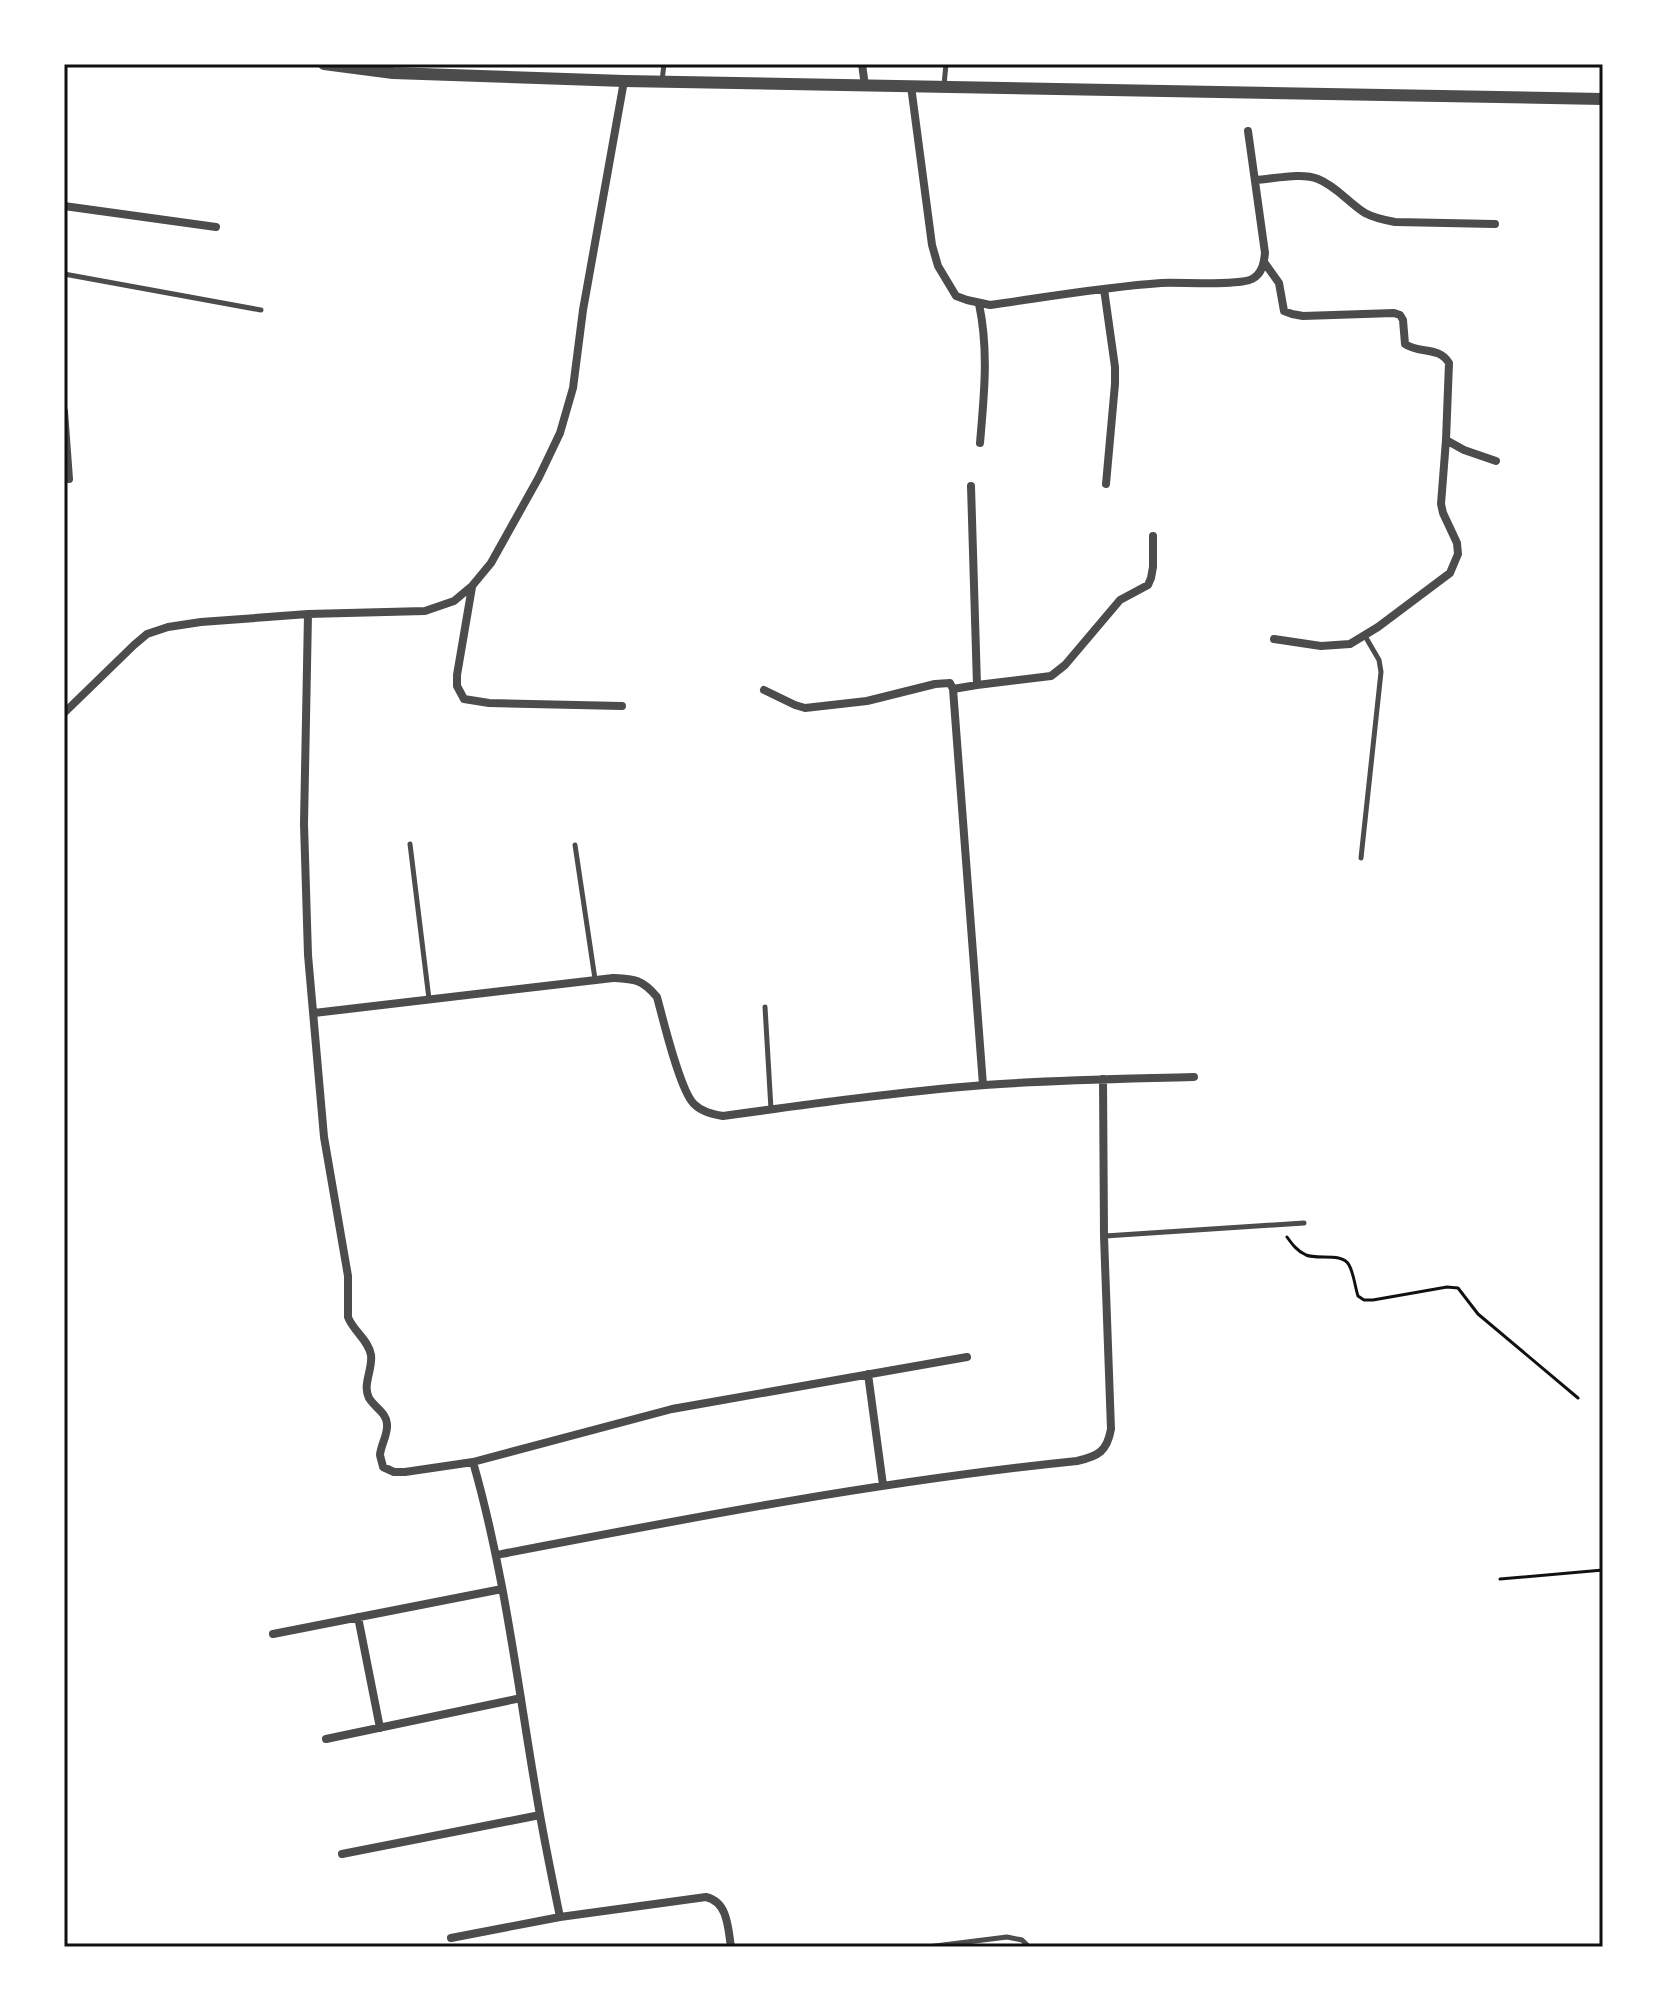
<svg xmlns="http://www.w3.org/2000/svg" width="1667" height="2011" font-family="Figtree,sans-serif">
<rect width="100%" height="100%" fill="#fff"/>
<g fill="none" stroke-linecap="round" stroke-linejoin="round">
<!-- path -->
<path stroke="#111" stroke-width="3" d="M1287 1237C1292 1244 1297 1251 1306 1255 1318 1260 1342 1252 1349 1265 1354 1274 1355 1287 1358 1296L1364 1300H1373L1447 1287 1458 1288 1478 1314 1578 1398
M1500 1579 1603 1570"/>
<!-- service -->
<path stroke="#4c4c4c" stroke-width="5" d="M662 81 664 64
M944 85 946 64
M64 274 261 310
M410 844 429 999
M575 845 595 979
M1361 858 1381 672 1379 660 1365 636
M765 1007 771 1109
M1105 1236 1304 1223
M927 1947 1007 1937 1022 1940 1029 1947"/>
<!-- minor -->
<path stroke="#4c4c4c" stroke-width="8" d="M862 64 865 86
M911 86 932 245 938 266 956 296 967 300 990 305C1047 297 1104 287 1161 283 1180 282 1238 286 1252 279 1262 274 1264 263 1265 253L1248 131
M1255 180C1273 179 1302 172 1318 179 1336 186 1349 203 1365 213 1374 218 1384 220 1395 222L1495 224
M64 206 216 227
M1264 262 1279 283 1284 311 1292 314 1303 316 1394 313 1400 315 1403 320 1405 344C1419 354 1439 346 1449 363L1446 440 1464 450 1496 461
M1104 289 1115 367V384L1106 484
M979 304C989 351 984 396 980 443
M64 411 69 479
M971 486 977 685 953 689 983 1085
M472 587 457 675V686L464 699 489 703 622 706
M308 614 304 824 308 955 324 1137 348 1276V1317C353 1331 368 1339 371 1355 373 1369 362 1385 369 1398 375 1408 386 1412 387 1424 388 1435 381 1444 380 1455 380 1456 383 1466 383 1467L394 1472H405L473 1462 672 1409 967 1357
M1274 639 1321 646 1350 644 1378 627 1450 573 1458 554 1457 543 1443 513 1441 504 1446 440
M977 685 1051 676 1065 665 1120 600 1148 585 1151 578 1153 567V536
M764 690 795 705 805 708 867 701 935 684 950 683 953 689
M64 713 134 645 147 634 168 627 201 622 308 614 425 611 454 601 472 586 491 563 539 477 560 433 573 388 583 310 624 81
M314 1013 613 978C634 979 642 979 657 997 663 1019 680 1091 694 1104 702 1112 712 1114 723 1116 810 1104 897 1092 985 1085 1055 1080 1124 1079 1194 1077
M868 1374 883 1485
M473 1462C506 1577 519 1697 540 1815 546 1849 553 1883 560 1917L706 1897C728 1902 728 1928 731 1947
M496 1555C689 1518 881 1481 1077 1461 1099 1456 1107 1451 1111 1429L1104 1236 1103 1079
M358 1617 380 1728
M273 1634 502 1589
M326 1739 521 1698
M342 1854 540 1815
M451 1938 560 1917"/>
<!-- tertiary -->
<path stroke="#4c4c4c" stroke-width="12" d="M324 64 393 73 624 81 1603 99"/>
</g>
<!-- border -->
<rect width="1667" height="2011" fill="none" stroke="#ffffff" stroke-width="132"/>
<rect x="66" y="66" width="1535" height="1879" fill="none" stroke="#111" stroke-width="3"/>
</svg>
